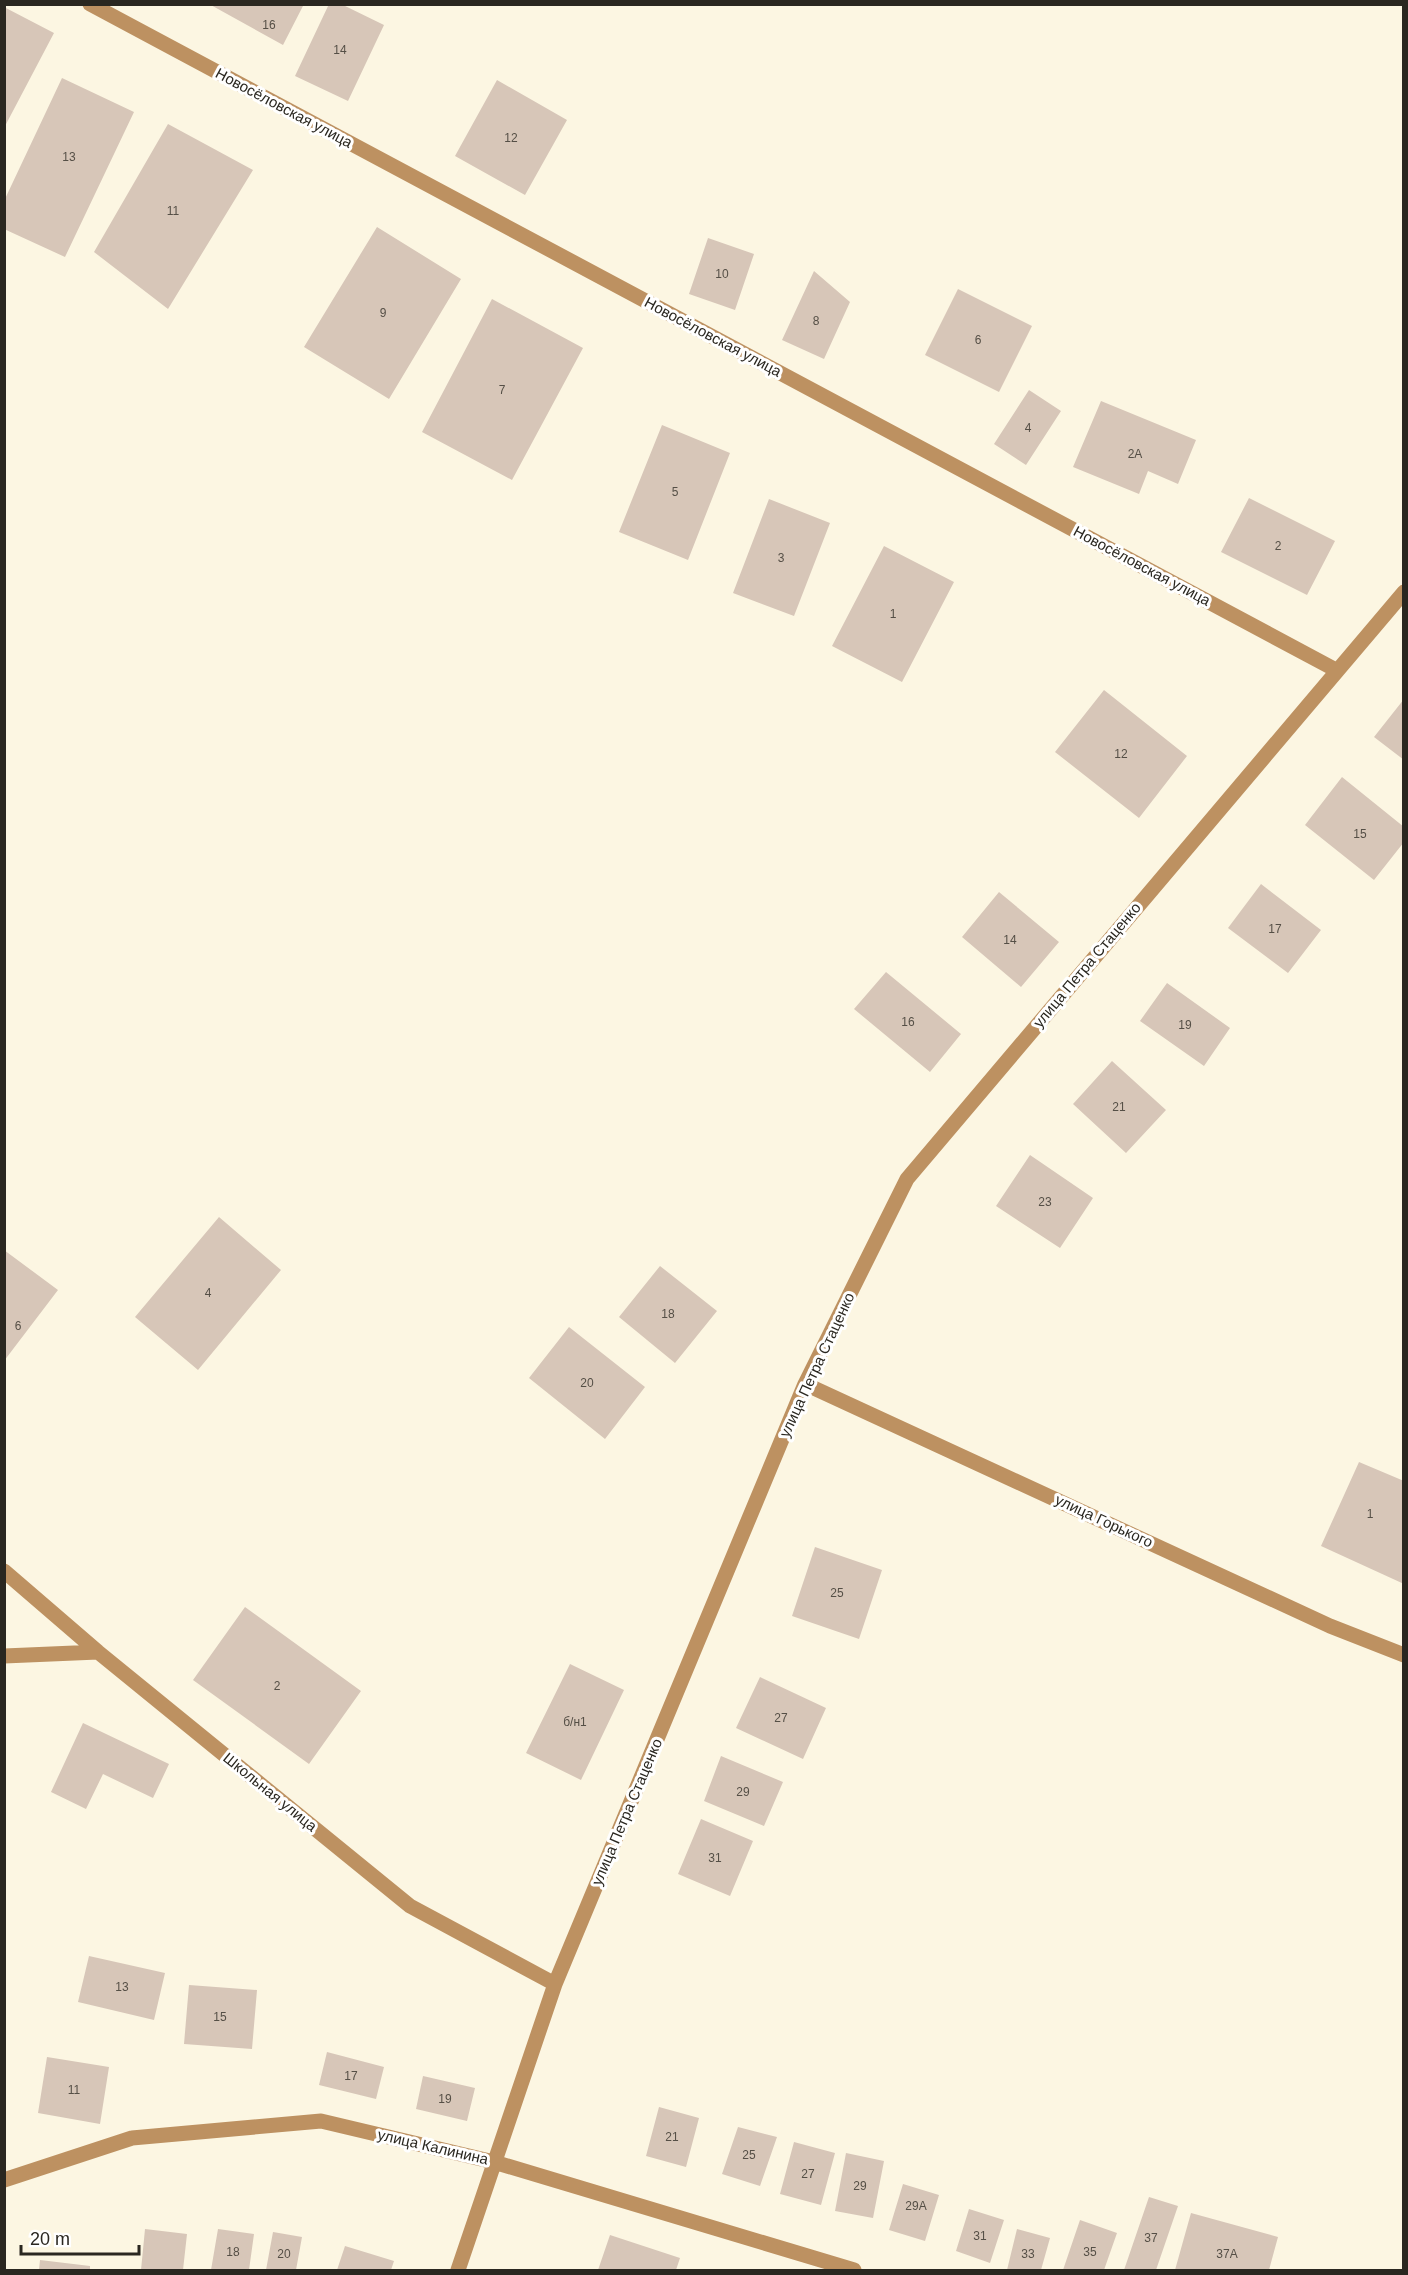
<svg xmlns="http://www.w3.org/2000/svg" width="1408" height="2275" font-family="Helvetica,sans-serif">
<rect width="100%" height="100%" fill="#fcf6e2"/>
<!-- building -->
<path fill="#d7c6b8" d="M209 4H304L283 45Z
M329 4H341L384 25 348 101 295 76Z
M4 7 54 33 4 128Z
M62 78 134 112 65 257 4 229V201Z
M497 80 567 120 525 195 455 156Z
M168 124 253 170 168 309 94 252Z
M377 227 461 279 389 399 304 347Z
M708 238 754 254 735 310 689 294Z
M814 271 850 302 824 359 782 340Z
M958 289 1032 326 999 392 925 355Z
M492 299 583 348 512 480 422 432Z
M1029 390 1061 411 1026 465 994 444Z
M1101 401 1196 440 1178 484 1148 471 1139 494 1073 467Z
M662 425 730 453 688 560 619 532Z
M1249 498 1335 541 1307 595 1221 552Z
M769 499 830 523 794 616 733 593Z
M884 546 954 582 902 682 832 646Z
M1104 690 1187 756 1139 818 1055 752Z
M1404 699V760L1374 737Z
M1342 777 1404 827V842L1374 880 1305 825Z
M1261 884 1321 930 1288 973 1228 928Z
M999 892 1059 942 1021 987 962 937Z
M886 972 961 1034 930 1072 854 1009Z
M1167 983 1230 1028 1204 1066 1140 1021Z
M1112 1061 1166 1110 1126 1153 1073 1104Z
M1030 1155 1093 1198 1060 1248 996 1206Z
M219 1217 281 1270 198 1370 135 1317Z
M4 1250 58 1290 4 1361Z
M660 1266 717 1311 675 1363 619 1317Z
M569 1327 645 1387 605 1439 529 1378Z
M1359 1462 1404 1481V1584L1321 1546Z
M815 1547 882 1570 859 1639 792 1616Z
M245 1607 361 1691 309 1764 193 1680Z
M570 1664 624 1690 581 1780 526 1753Z
M760 1677 826 1708 803 1759 736 1728Z
M83 1723 169 1764 153 1798 103 1774 86 1809 51 1792Z
M721 1756 783 1782 764 1826 704 1801Z
M701 1819 753 1841 730 1896 678 1874Z
M89 1956 165 1973 154 2020 78 2002Z
M189 1985 257 1990 252 2049 184 2044Z
M327 2052 384 2067 376 2099 319 2085Z
M47 2057 109 2067 100 2124 38 2113Z
M423 2076 475 2088 467 2121 416 2109Z
M659 2107 699 2118 686 2167 646 2156Z
M738 2127 777 2137 760 2186 722 2174Z
M794 2142 835 2153 821 2205 780 2194Z
M846 2153 884 2161 873 2218 835 2211Z
M903 2184 939 2195 925 2241 889 2230Z
M1149 2197 1178 2206 1156 2270H1124Z
M969 2209 1004 2220 990 2263 956 2251Z
M1191 2213 1278 2237 1269 2270H1175Z
M1080 2220 1117 2233 1104 2270H1063Z
M145 2229 187 2234 183 2270H141Z
M218 2229 254 2234 249 2270H211Z
M1017 2229 1050 2238 1041 2270H1007Z
M273 2232 302 2237 296 2270H266Z
M610 2235 680 2258 676 2270H598Z
M345 2246 394 2261 391 2270H337Z
M40 2260 90 2266V2270H39Z"/>
<g fill="none" stroke-linecap="round" stroke-linejoin="round">
<!-- minor -->
<path stroke="#bd9161" stroke-width="15" d="M90 4 1336 670
M805 1384 1330 1626 1404 1655
M4 1571 98 1652 410 1906 555 1984
M4 1656 98 1652
M4 2180 132 2138 321 2121 494 2162 854 2270
M458 2270 555 1984 805 1384 907 1179 1404 592"/>
</g>
<g text-anchor="middle" stroke-width="6" stroke-linejoin="round" paint-order="stroke">
<!-- number labels -->
<g font-size="12" fill="#554f46">
<text x="269" y="29">16</text>
<text x="340" y="54">14</text>
<text x="511" y="142">12</text>
<text x="69" y="161">13</text>
<text x="173" y="215">11</text>
<text x="722" y="278">10</text>
<text x="383" y="317">9</text>
<text x="816" y="325">8</text>
<text x="978" y="344">6</text>
<text x="502" y="394">7</text>
<text x="1028" y="432">4</text>
<text x="1135" y="458">2А</text>
<text x="675" y="496">5</text>
<text x="1278" y="550">2</text>
<text x="781" y="562">3</text>
<text x="893" y="618">1</text>
<text x="1121" y="758">12</text>
<text x="1360" y="838">15</text>
<text x="1275" y="933">17</text>
<text x="1010" y="944">14</text>
<text x="908" y="1026">16</text>
<text x="1185" y="1029">19</text>
<text x="1119" y="1111">21</text>
<text x="1045" y="1206">23</text>
<text x="208" y="1297">4</text>
<text x="668" y="1318">18</text>
<text x="18" y="1330">6</text>
<text x="587" y="1387">20</text>
<text x="1370" y="1518">1</text>
<text x="837" y="1597">25</text>
<text x="277" y="1690">2</text>
<text x="781" y="1722">27</text>
<text x="575" y="1726">б/н1</text>
<text x="743" y="1796">29</text>
<text x="715" y="1862">31</text>
<text x="122" y="1991">13</text>
<text x="220" y="2021">15</text>
<text x="351" y="2080">17</text>
<text x="74" y="2094">11</text>
<text x="445" y="2103">19</text>
<text x="672" y="2141">21</text>
<text x="749" y="2159">25</text>
<text x="808" y="2178">27</text>
<text x="860" y="2190">29</text>
<text x="916" y="2210">29А</text>
<text x="980" y="2240">31</text>
<text x="1151" y="2242">37</text>
<text x="233" y="2256">18</text>
<text x="1090" y="2256">35</text>
<text x="284" y="2258">20</text>
<text x="1028" y="2258">33</text>
<text x="1227" y="2258">37А</text>
</g>
<!-- street labels -->
<g font-size="15" fill="#2a2720" stroke="#fff">
<text transform="translate(284 108) rotate(28)" y="5">Новосёловская улица</text>
<text transform="translate(713 337) rotate(28)" y="5">Новосёловская улица</text>
<text transform="translate(1142 566) rotate(28)" y="5">Новосёловская улица</text>
<text transform="translate(1087 965) rotate(-50)" y="5">улица Петра Стаценко</text>
<text transform="translate(817 1365) rotate(-65)" y="5">улица Петра Стаценко</text>
<text transform="translate(1104 1521) rotate(25)" y="5">улица Горького</text>
<text transform="translate(270 1792) rotate(39)" y="5">Школьная улица</text>
<text transform="translate(627 1812) rotate(-67)" y="5">улица Петра Стаценко</text>
<text transform="translate(433 2147) rotate(13)" y="5">улица Калинина</text>
</g>
</g>
<!-- border -->
<rect width="1408" height="2275" fill="none" stroke="#2a2720" stroke-width="12"/>
<!-- scale -->
<path d="M21 2245v9h118v-9" fill="none" stroke="#2a2720" stroke-width="3"/>
<text x="30" y="2245" font-size="18" fill="#2a2720" stroke="#ffffff" stroke-width="4.5" paint-order="stroke">20 m</text>
</svg>
